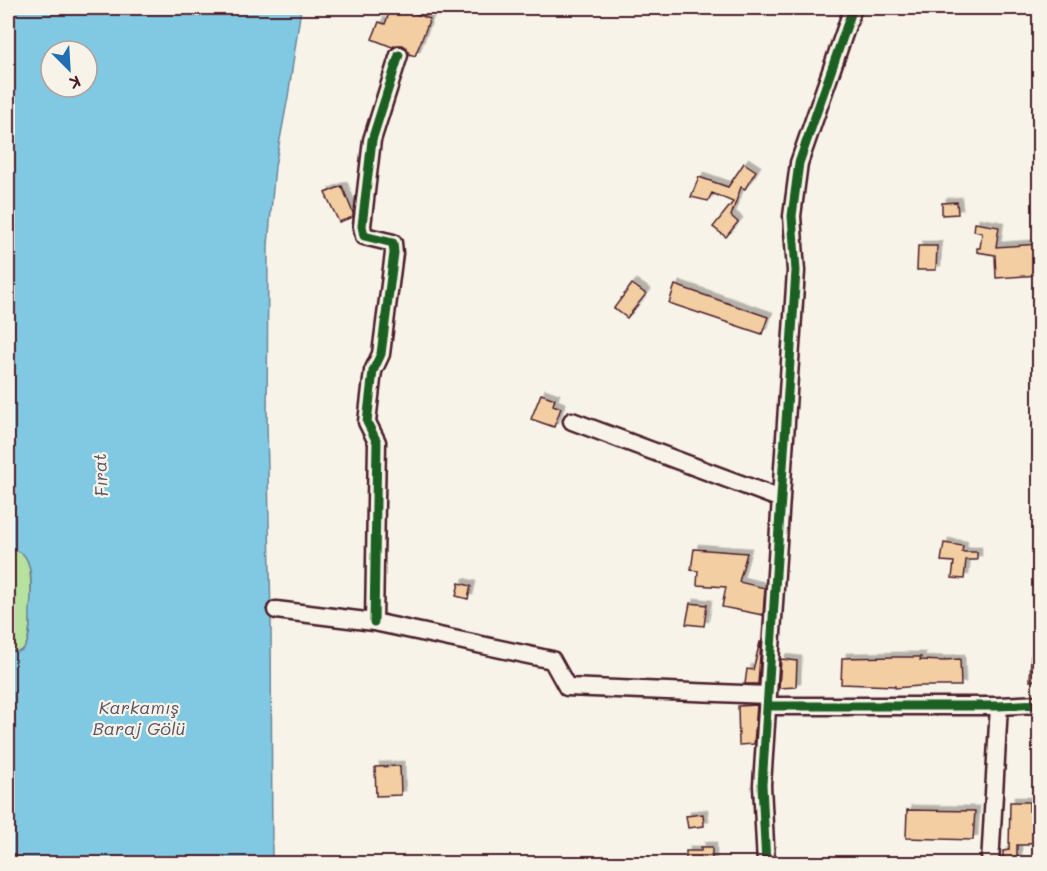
<svg xmlns="http://www.w3.org/2000/svg" width="1047" height="871" font-family="Mali,sans-serif">
<defs>
<filter id="shadow"><feDropShadow dx="4.5" dy="-4.5" stdDeviation="0" flood-color="#0004"/></filter>
</defs>
<rect width="100%" height="100%" fill="#f7f3e8"/>
<filter id="ink" filterUnits="userSpaceOnUse"><feTurbulence type="fractalNoise" baseFrequency=".0167" numOctaves="2"/><feDisplacementMap in="SourceGraphic" scale="12" xChannelSelector="R" yChannelSelector="G"/><feConvolveMatrix kernelMatrix="1 2 1 2 8 2 1 2 1" color-interpolation-filters="sRGB"/></filter>
<g filter="url(#ink)">
<!-- green -->
<path fill="#b7e19e" stroke="#808064" stroke-width="1.5" d="M17 550C21 552 25 554 27 559 33 572 32 632 26 645 24 650 21 651 15 652L8 647V556L11 551Z"/>
<!-- water -->
<path fill="#81c9e2" stroke="#6b8599" stroke-width="1.5" fill-rule="evenodd" d="M8 8H301L288 97 275 166 268 245 267 423 271 620 272 863H8V642V647L15 652C21 651 24 650 26 645 31 635 30 622 30 611 31 596 37 547 11 551L8 556ZM51 51H87V87H51Z"/>
<!-- building -->
<path fill="#f3cea3" stroke="#4a1f2b" stroke-width="1.5" filter="url(#shadow)" d="M391 8H401L430 19 415 56 409 54 407 48 403 45H397L392 47 372 39 379 22 385 24Z
M744 163 756 171 745 189 741 187 731 216 738 222 726 237 713 227 733 202 712 193 708 201 691 197 699 177 728 187Z
M342 186 353 213V217L339 222 325 193Z
M957 202 958 214 942 215V203Z
M975 223 999 227 996 247 1040 244V275L996 278 995 255 977 252V248H980L982 233 974 231Z
M918 246H937L936 270H917Z
M632 284 646 294 627 318 614 308Z
M675 285 768 317 762 334 669 303Z
M541 394 555 399 553 405 561 408 554 427 531 419Z
M944 543 963 546 962 552H977V560H966L964 579 952 578 954 562 941 561Z
M694 549 747 553 739 582 765 588 763 615 722 607 726 587 697 585 698 571 691 570Z
M459 583 471 586 468 599 456 596Z
M690 603 707 605 704 626 686 624Z
M760 642H761L758 684H745L747 669 753 670Z
M1031 656H1040V679L1030 681Z
M897 657H921L920 660 945 661V660L960 659 961 686H919L895 688V686L841 684 842 658Z
M781 659 797 661 796 687 779 688Z
M757 705 754 744 739 745 738 706Z
M400 766 401 795 376 796 375 767Z
M1010 802H1029V811H1040V842L1028 843V845H1017V864H1003V851L1009 850Z
M907 810 975 811 973 840 906 838Z
M703 814 704 826 688 828 686 816Z
M701 847H712V862H686V851H701Z"/>
<g fill="none" stroke-linecap="round" stroke-linejoin="round">
<defs>
<path id="minor" d="M572 421 781 499
M276 610 374 622 552 660 567 687 768 695
M374 622 377 442 367 422 373 371 381 354 394 253 393 243 364 236 362 226 372 140 399 55
M768 706H999L1040 704
M766 864 762 785 796 271 792 216 799 163 853 8
M990 864 999 706"/>
</defs>
<!-- minor casing -->
<use href="#minor" stroke="#4a1f2b" stroke-width="21"/>
<!-- minor -->
<use href="#minor" stroke="#f7f3e8" stroke-width="16"/>
<defs>
<path id="cycleway" d="M374 622 377 442 367 422 373 371 381 354 394 253 393 243 364 236 362 226 372 140 399 55
M768 706H999L1040 704
M766 864 762 785 796 271 792 216 799 163 853 8"/>
</defs>
<!-- cycleway casing -->
<use href="#cycleway" stroke="#f7f3e8" stroke-width="13"/>
<!-- cycleway -->
<use href="#cycleway" stroke="#1b5e20" stroke-width="9"/>
</g>
</g>
<g text-anchor="middle" stroke-width="4.5" stroke-linejoin="round" paint-order="stroke">
<!-- water labels -->
<g font-size="18" font-style="italic" fill="#5a5262" stroke="#f7f3e8">
<text transform="translate(101 475) rotate(-93)" y="6">Fırat</text>
<text x="139" y="714">Karkamış<tspan x="139" dy="21">Baraj Gölü</tspan></text>
</g>
</g>
<!-- margin -->
<rect width="1047" height="871" fill="none" stroke="#f7f3e8" stroke-width="30"/>
<rect x="15" y="15" width="1017" height="841" fill="none" stroke="#4a1f2b" stroke-width="2" filter="url(#ink)"/>
<!-- north arrow -->
<g transform="translate(69 69) rotate(156)"><circle r="28" fill="#f7f3e8" stroke="#b29e9c" stroke-width="1.5"/>
<path d="M0-4.5L10 22L0 15L-10 22Z" fill="#1f6fb2"/>
<text y="-9" font-size="16" font-weight="bold" text-anchor="middle" fill="#4a1f2b">K</text>
</g>
</svg>
